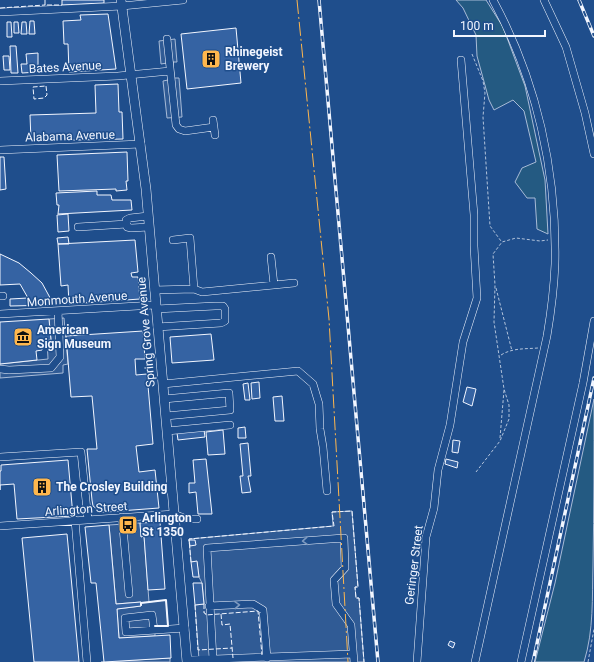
<svg xmlns="http://www.w3.org/2000/svg" width="594" height="662" font-family="Roboto,sans-serif">
<rect width="100%" height="100%" fill="#1f4e8c"/>
<!-- green -->
<path fill="#245a82" stroke="#a8bbd7" d="M456 0H486L503 27 525 86 545 180 548 234 537 229 535 198H527L515 182 522 168 536 162 524 111 513 100 494 110 489 100 477 56 476 35 463 8Z
M594 399C594 454 594 510 593 565 592 597 594 630 584 662H535L555 583Z"/>
<!-- parking -->
<path fill="#305b95" stroke="#a8bbd7" d="M175 39 177 62H173L174 78H179L182 117 167 118 163 81 168 80 167 63 161 64 159 41Z
M64 318 68 364 63 365V373L0 378V364L48 359 47 340H51L49 319Z
M352 511 358 587H355L356 598H359L364 662H233V659L199 660 195 605 204 604 202 583 199 577 197 562H191L189 539 333 526 332 512Z
M140 523 141 536H144L149 602 166 600 168 626H155V636L119 638 117 609 141 606V602L116 604 109 525Z
M170 658V662H101Z"/>
<!-- building -->
<path fill="#3563a3" stroke="#f2f6ff" d="M62 0H104V3L62 5Z
M108 14 116 69 69 72 68 44H64L63 21 81 20 80 15Z
M30 21H34L35 34H29Z
M7 22H11L12 37H7Z
M14 22H18L19 33H14Z
M22 22H26L27 34H21Z
M236 28 241 83 187 89 181 34Z
M10 46H16L18 73H11Z
M38 53V72L22 73 21 64H27L26 54Z
M3 56H9L10 70H4Z
M118 84 119 112H122L123 139 31 141 30 115 96 113 95 85Z
M127 152 128 181H126L127 190 116 191V189L59 191 57 155Z
M0 157H4L6 189 0 190Z
M97 191V195H111L112 200H131L132 210 58 214 59 205H57L56 193Z
M68 214 69 231 58 232 57 215Z
M68 237 69 244H58L57 238Z
M135 240 138 272 131 273 132 277H138L140 299 69 304 68 285 61 286 58 244Z
M0 254 19 263 31 273 42 283 54 305 10 306V299L28 298 20 284 0 285Z
M49 319 51 340 41 341 42 350 36 351 37 360 0 364V322Z
M143 331 145 359H135L136 375 147 374 153 444 136 446 139 472 155 470 159 508 106 512H101L93 506 92 500 87 449H97L92 396 71 397 66 336Z
M211 334 214 360 172 363 170 337Z
M259 382 260 398 252 399 251 383Z
M248 383 250 400H245L243 384Z
M467 387 476 389 472 406 463 402Z
M282 396 284 421H275L273 397Z
M245 427 246 438H238V428Z
M204 430 205 437 178 440 177 433Z
M223 430 225 454 208 455 206 432Z
M453 440 460 441 458 453 452 452Z
M248 443 251 476H248L251 492 242 493 240 476H243L240 444Z
M206 459 212 514H198L196 492 189 493V483H195L193 460Z
M446 459 458 462 457 468 445 464Z
M68 460 73 516 17 519 14 484 0 485V490V471H1V465Z
M160 522 165 589 148 590 144 536 141 537 140 523Z
M109 525 116 604 141 602V606L117 609 119 638 170 635 171 658 104 662 96 583H91L85 527Z
M67 534 79 662H34L22 538Z
M189 540H195L196 545 190 546Z
M197 561 199 577H193L191 562Z
M193 583H202L204 604 195 605Z
M450 641 455 643 453 648 448 645Z"/>
<g fill="none" stroke-linecap="round" stroke-linejoin="round">
<defs>
<path id="minor" d="M544 0 566 47 585 113 594 154
M0 12 122 6 183 0
M167 39 176 125 179 129 185 131 214 127
M0 81 118 76 170 71
M213 120 215 135
M0 150 141 144
M148 216 130 218 126 220 127 227 131 228 149 227
M78 227 127 224
M173 240 190 238 194 289
M271 257 274 285
M154 290 194 289 202 292 294 283
M0 296H3
M156 309 215 306H223L225 309V321L221 323 157 327
M0 314 155 305
M0 369 9 370 51 368 60 357 58 311
M163 384 298 371 313 384 319 404 320 429 323 447 327 491
M164 399 229 393 230 410 166 416
M167 431 230 425
M0 457 81 452 88 520
M122 517 129 594
M75 520 87 662
M0 526 174 514 186 519H197
M209 606 253 604 263 610 267 658
M154 630 152 615 125 618 126 632 185 628
M187 660 353 654
M213 660 207 548 344 538 345 568 334 580 336 604 351 625 354 662
M417 662 426 537 434 508 438 470 450 425 463 342 477 298 474 246V215L461 60
M475 662 547 336C551 312 554 288 555 264 557 172 537 81 493 0
M521 662 583 383 594 321"/>
<path id="major" d="M121 0 146 189 187 662"/>
</defs>
<!-- minor casing -->
<use href="#minor" stroke="#f2f6ff" stroke-width="8"/>
<!-- major casing -->
<use href="#major" stroke="#f2f6ff" stroke-width="10"/>
<!-- path -->
<path stroke="#b3c4dc" stroke-width="1" stroke-dasharray="3 2" stroke-linecap="butt" d="M472 54 483 81 485 93 483 117 490 226 501 241
M496 288 512 351
M501 355C512 348 525 349 538 348
M500 438 504 390
M476 472 500 441 509 419V405L504 389 494 322 495 285 493 254 502 242 516 238 540 241 548 240
M588 662 594 629"/>
<!-- minor -->
<use href="#minor" stroke="#1f4e8c" stroke-width="7"/>
<!-- major -->
<use href="#major" stroke="#1f4e8c" stroke-width="9"/>
<defs>
<path id="rail" d="M319 0 378 662
M579 0 594 36
M533 662 594 378"/>
</defs>
<!-- rail casing -->
<use href="#rail" stroke="#f2f6ff" stroke-width="3.5"/>
<!-- rail -->
<use href="#rail" stroke="#1f4e8c" stroke-width="2" stroke-dasharray="6" stroke-linecap="butt"/>
<!-- fence -->
<path stroke="#f2f6ff" stroke-width="1" stroke-dasharray="5 2" stroke-linecap="butt" d="M45 0V5H62
M0 8 45 5
M46 86 47 95 44 98 34 99 33 87Z
M191 562 189 539 334 526 332 512 352 511 358 587H355L356 598H359L364 662
M204 604V613H205L206 615 258 611 262 655
M195 605 198 650 232 648
M221 614 222 625 230 624 233 658"/>
<!-- wall -->
<path stroke="#f2f6ff" stroke-width="2" d="M141 605V603L166 600 168 626H155"/>
<!-- power -->
<path stroke="#ffb74d" stroke-width="1" stroke-dasharray="14 3 2 3" stroke-linecap="butt" d="M297 0 329 319 348 662"/>
</g>
<!-- one-way arrows -->
<defs><path id="oneway-chevron" d="M-2-3.5L2.5 0L-2 3.5" fill="none" stroke-width="1.6" stroke-linecap="round" stroke-linejoin="round"/></defs>
<g stroke="#7e9ac0">
<use href="#oneway-chevron" transform="translate(305 541) rotate(176)"/>
<use href="#oneway-chevron" transform="translate(237 605) rotate(-2)"/>
</g>
<!-- icons -->
<defs>
<symbol id="building-square" viewBox="-11 -11 22 22"><rect x="-9" y="-9" width="18" height="18" rx="4" fill="#ffb74d" stroke="#1f4e8c"/><path d="M-4-6H4V6H1V3H-1V6H-4ZM-2.5-4.3h1.7v1.8h-1.7ZM.8-4.3h1.7v1.8H.8ZM-2.5-1h1.7V.8h-1.7ZM.8-1h1.7V.8H.8Z" fill="#111"/></symbol>
<symbol id="museum-square" viewBox="-11 -11 22 22"><rect x="-9" y="-9" width="18" height="18" rx="4" fill="#ffb74d" stroke="#1f4e8c"/><path d="M0-6L6-3V-2H-6V-3ZM-5-1h2V3h-2ZM-1-1h2V3h-2ZM3-1h2V3H3ZM-6 4H6V6H-6Z" fill="#111"/></symbol>
<symbol id="bus-square" viewBox="-11 -11 22 22"><rect x="-9" y="-9" width="18" height="18" rx="4" fill="#ffb74d" stroke="#1f4e8c"/><path d="M-5-6H5V4H4V6H2V4H-2V6H-4V4H-5ZM-3.5-4V0h7V-4ZM-3.5 1.2v1.5H-2V1.2ZM2 1.2v1.5H3.5V1.2Z" fill="#111"/></symbol>
</defs>
<g fill-rule="evenodd">
<use href="#building-square" x="200" y="48" width="22" height="22"/>
<use href="#museum-square" x="12" y="326" width="22" height="22"/>
<use href="#building-square" x="31" y="476" width="22" height="22"/>
<use href="#bus-square" x="117" y="514" width="22" height="22"/>
</g>
<g text-anchor="middle" stroke-width="3" stroke-linejoin="round" paint-order="stroke">
<!-- poi labels -->
<g font-size="12" font-weight="bold" fill="#f2f6ff" stroke="#1f4e8c" text-anchor="start">
<text x="225" y="56">Rhinegeist<tspan x="225" dy="14">Brewery</tspan></text>
<text x="37" y="334">American<tspan x="37" dy="14">Sign Museum</tspan></text>
<text x="56" y="491">The Crosley Building</text>
<text x="142" y="522">Arlington<tspan x="142" dy="14">St 1350</tspan></text>
</g>
<!-- street labels -->
<g font-size="12" fill="#f2f6ff" stroke="#1f4e8c">
<text transform="translate(65 67) rotate(-3)" y="4">Bates Avenue</text>
<text transform="translate(70 136) rotate(-2)" y="4">Alabama Avenue</text>
<text transform="translate(77 299) rotate(-4)" y="4">Monmouth Avenue</text>
<text transform="translate(146 332) rotate(-95)" y="4">Spring Grove Avenue</text>
<text transform="translate(86 509) rotate(-4)" y="4">Arlington Street</text>
<text transform="translate(414 565) rotate(-83)" y="4">Geringer Street</text>
</g>
</g>
<!-- scale -->
<path d="M454 30v6h91v-6" fill="none" stroke="#f2f6ff" stroke-width="2"/>
<text x="460" y="30" font-size="12" fill="#f2f6ff" stroke="#1f4e8c" stroke-width="3" paint-order="stroke">100 m</text>
</svg>
